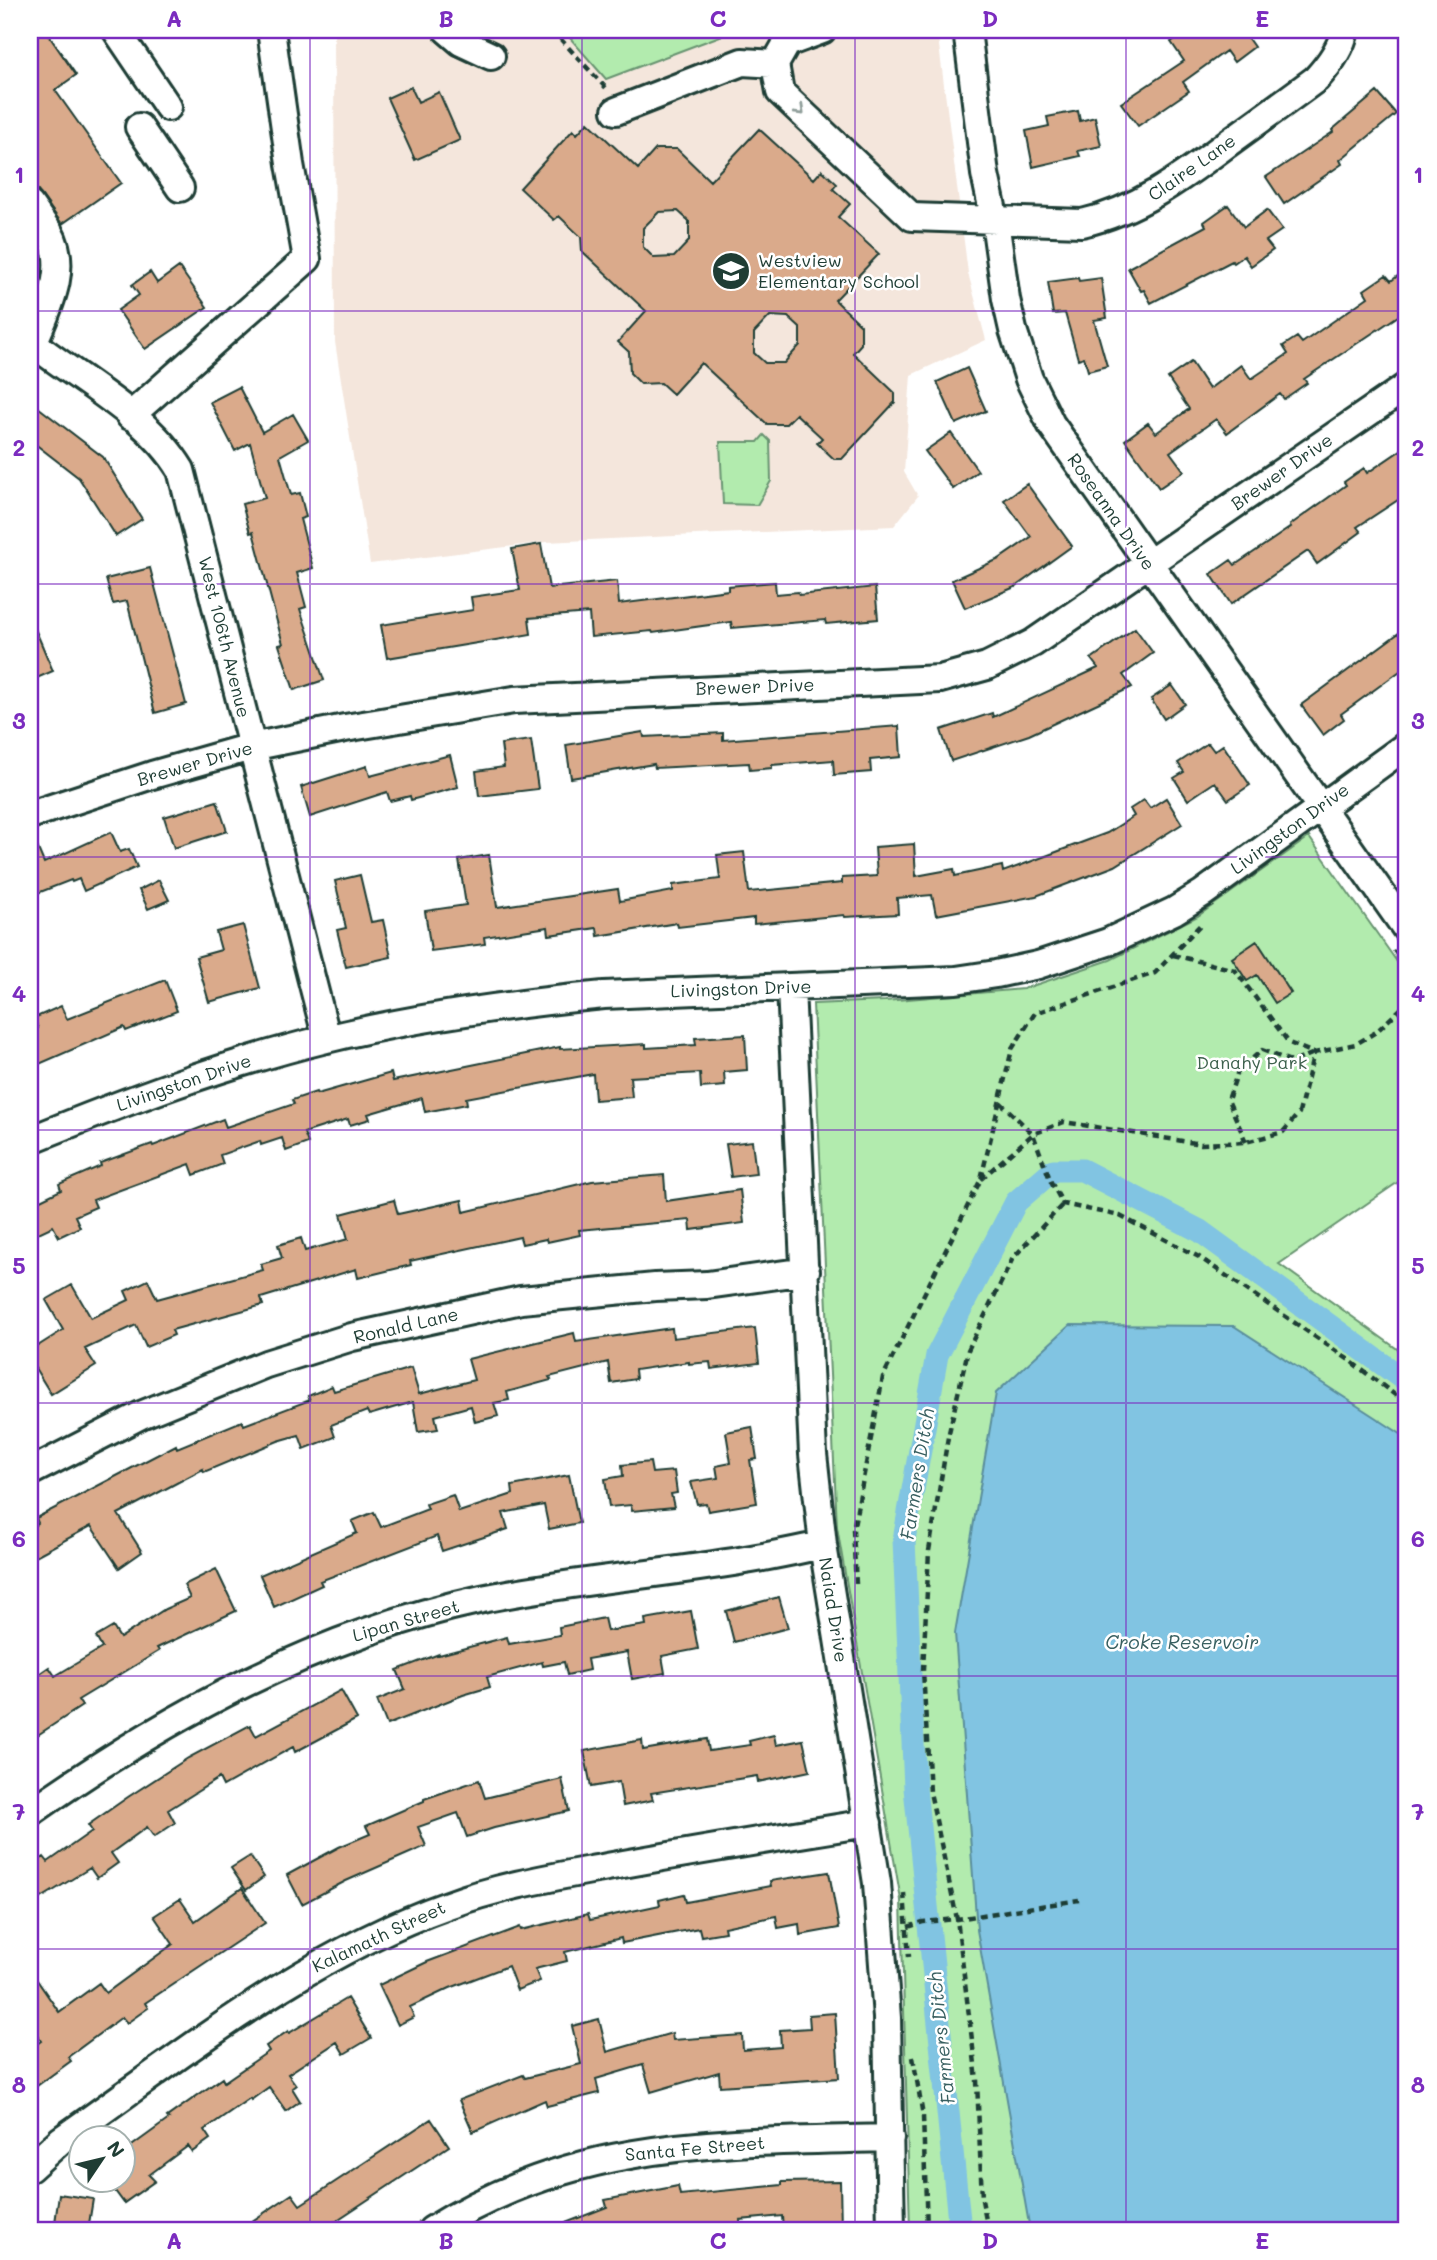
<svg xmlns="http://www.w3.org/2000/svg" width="1437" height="2260" font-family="Mali,sans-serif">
<rect width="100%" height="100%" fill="#fff"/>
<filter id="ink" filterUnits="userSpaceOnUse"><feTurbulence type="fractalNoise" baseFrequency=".0143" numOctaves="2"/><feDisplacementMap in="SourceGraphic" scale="14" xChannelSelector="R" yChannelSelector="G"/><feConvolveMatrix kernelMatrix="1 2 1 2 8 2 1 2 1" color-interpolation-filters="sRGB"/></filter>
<g filter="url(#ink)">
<!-- built -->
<path fill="#f4e6dc" d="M334 30H937L968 273 986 340 911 375 904 472 918 496 894 526 546 542 370 564 335 342Z"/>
<!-- green -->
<path fill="#b2ebae" stroke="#689471" stroke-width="2" d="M563 30H736L606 79Z
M764 435 770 441 771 481 757 505 723 504 720 442H758Z
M1309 837 1407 976V1176L1279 1264 1407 1356V2230H910L901 1900 837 1527 813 1004 885 1001 1023 989 1110 960 1198 916Z"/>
<!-- water -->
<path fill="#81c4e2" stroke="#5a8e9c" stroke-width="2" d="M1070 1325 1234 1326 1407 1438V2230H1030L977 1930 955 1633 996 1393Z"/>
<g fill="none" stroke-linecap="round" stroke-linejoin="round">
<!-- canal -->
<path stroke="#81c4e2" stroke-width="23" d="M960 2230 915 1788 904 1540 937 1355 1016 1202 1053 1170H1082L1200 1231 1407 1382"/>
</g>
<!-- building -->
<path fill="#daaa8b" stroke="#1f3d34" stroke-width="2" fill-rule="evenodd" d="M30 30H45L76 75 55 90 121 183 62 224 30 180Z
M1188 30H1242L1254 47 1234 62 1226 51 1183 82 1189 91 1138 126 1121 103 1184 61 1171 42Z
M411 87 418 102 439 92 460 140 415 160 387 98Z
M1377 92 1396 114 1340 160 1342 164 1284 204 1266 177 1333 132 1332 130Z
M1078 111 1080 121 1095 117 1101 146 1078 151 1080 156 1033 167 1026 131 1049 126 1047 117Z
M588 122 638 169 656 149H677L710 181 759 129 814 179 822 170 837 184 833 189 850 204 838 217 879 254 835 300 861 325V344L853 353 895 393V402L842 459H834L817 443 822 438 796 414 786 424H767L701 363 673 394 661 383 641 384 630 373 629 352 618 342 646 311 582 251 581 237 559 216 554 220 520 188 573 130 577 134ZM678 211 689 221V241L674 257 654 258 643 247V228L659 212ZM770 316 788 317 800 328V345L784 363H765L754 353V333Z
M1228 205 1244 227 1267 210 1282 230 1266 241 1273 250 1251 266 1244 256 1234 263 1232 261 1151 303 1144 290 1141 291 1128 268 1206 226 1204 222Z
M179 267 207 307 145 349 118 310 139 295 132 285 150 272 157 283Z
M1407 269V310L1304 379 1307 383 1284 399 1280 394 1227 433 1216 419 1170 452 1184 471 1159 488 1125 440 1148 423 1156 433 1189 409 1168 378 1191 362 1209 389 1241 365 1251 379 1288 354 1283 346 1297 337 1302 343 1368 297 1364 290 1386 275 1391 281Z
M1078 278 1079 281 1101 278 1107 318 1094 320 1107 366 1088 371 1084 357 1078 359 1065 313 1053 314 1048 282Z
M967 368 986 411 956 424 937 382Z
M239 387 262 432 293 414 308 440 280 456 291 495 300 493 306 517 300 519 313 568 297 573 306 607 300 609 324 680 294 690 279 645 283 644 253 532 250 533 242 504 265 498 250 443 235 451 210 402Z
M30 401 103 457 142 519 116 536 79 478 30 440Z
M951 433 978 471 953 489 925 451Z
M1407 446V494L1357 527 1361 532 1317 564 1308 551 1231 604 1211 574 1231 560 1235 565 1291 527 1290 525 1346 485 1344 482 1364 468 1367 473Z
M1027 484 1072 546 1015 587 965 608 952 580 999 559 1031 537 1004 500Z
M541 544 549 588 617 581 619 604 728 590V586L775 582 776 594 798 592 799 595 875 587 878 619 826 624 825 620 732 628 731 622 653 633 652 631 591 637 589 613 529 618 531 634 387 658 381 625 473 610 471 597 520 590 512 549Z
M150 568 186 704 155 713 127 601 113 604 106 579Z
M30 617 53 671 30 681Z
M1407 627V666L1341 714 1344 719 1323 735 1301 705Z
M1135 628 1153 653 1123 675 1132 687 1029 735 951 761 941 730 992 713 993 717 1098 668 1091 659Z
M1172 685 1185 704 1164 719 1151 699Z
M899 726 901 757 870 760 871 772 834 775 833 760 772 765V768L750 770 749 763 655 768 654 764 571 778 566 745 643 732 644 737 723 733V740Z
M531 740 538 789 479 796 476 771 504 767 501 744Z
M1208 743 1214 751 1223 745 1250 785 1228 800 1215 782 1188 800 1174 778 1184 772 1178 763Z
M450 755 458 787 411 800 410 796 390 801 387 792 310 817 301 787 367 766 370 776Z
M1166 798 1182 824 1115 866 1036 896 936 915 932 895 897 898 898 914 845 917 844 915 754 924V918L678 927 677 923 598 936 597 928 549 935 548 927 484 937 485 944 431 951 425 911 466 905 459 860 489 855 497 907 618 889 620 901 673 891V885L720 879 717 855 744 852 749 892 842 883V878L877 876 875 847 914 844 916 876 954 869 955 876 1002 866 1003 872 1107 833 1134 816 1130 809 1144 800 1150 808Z
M217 801 227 831 174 848 164 817Z
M30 830 44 863 111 832 120 852 129 849 137 867 84 891 79 879 72 882 71 880 30 896Z
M360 875 371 922 383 920 391 957 346 967 337 930 346 928 335 881Z
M159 880 169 900 148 909 139 890Z
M243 925 260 988 209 1002 196 957 221 950 216 932Z
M1257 941 1291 993 1275 1003 1257 975 1247 981 1232 958Z
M165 980 177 1011 126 1031 124 1027 30 1068V1032L38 1028 34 1018 61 1006 67 1019Z
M745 1035 747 1070 724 1072 725 1086 701 1088 700 1073 630 1077 632 1097 595 1100 593 1074 466 1098 467 1104 425 1112 422 1098 368 1114 370 1119 350 1125 348 1119 304 1133 308 1143 286 1151 282 1138 261 1145 260 1141 220 1155 223 1164 194 1175 190 1164 93 1200 96 1207 75 1216 80 1227 59 1237 53 1226 30 1237V1205L61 1190 59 1184 101 1166 100 1163 152 1144 153 1146 223 1119 226 1127 294 1104 292 1100 316 1092 317 1094 391 1073 393 1081 560 1047V1049L646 1044V1048L696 1045 695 1038Z
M752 1141 756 1174 731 1177 726 1144Z
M664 1175 666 1201 740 1190 744 1223 691 1230 690 1220 579 1230 580 1235 547 1242 546 1239 522 1244 520 1237 410 1261 411 1265 358 1278 356 1269 261 1298 263 1305 172 1330 174 1335 146 1347 136 1325 85 1349 96 1366 51 1394 30 1360V1351L63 1330 46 1300 72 1285 91 1318 129 1300 125 1291 148 1280 157 1299 263 1270 261 1264 282 1258 278 1245 301 1238 305 1251 348 1239 341 1214 394 1200 398 1214 462 1200 464 1212 592 1181Z
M672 1328 673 1338 755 1328 759 1363 711 1369 710 1362 689 1364V1362L635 1370 636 1379 611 1383 608 1362 549 1377 551 1380 507 1392 509 1400 494 1403 498 1416 475 1422 471 1406 435 1416 438 1429 418 1432 413 1402 369 1415 367 1411 331 1425 335 1437 304 1449 299 1435 278 1441 204 1472 203 1469 118 1514 142 1552 119 1568 91 1526 30 1559V1529L38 1523 36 1518 176 1445 177 1448 242 1421 244 1425 310 1400 308 1396 332 1386 334 1391 411 1368 419 1394 474 1380 468 1359 574 1333 576 1342Z
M752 1427 757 1459 750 1460 757 1503 708 1511 706 1503 697 1504 691 1482 718 1478 716 1466 731 1463 726 1432Z
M650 1462 652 1473 674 1471 677 1493 671 1494 674 1507 632 1511 631 1505 609 1507 605 1479 623 1476 622 1465Z
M569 1475 579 1523 549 1529 544 1505 503 1513 508 1529 442 1551 437 1536 320 1581 322 1585 274 1607 260 1575 357 1533 352 1521 374 1512 381 1527 428 1509 426 1504 453 1495 459 1512 513 1494 512 1486Z
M216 1569 236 1611 157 1648 159 1651 78 1700 82 1706 30 1740V1680L49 1667 55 1676 102 1648 96 1637 113 1627 120 1638 165 1609 190 1598 184 1585Z
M779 1597 788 1628 734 1642 726 1611Z
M691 1611 698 1649 662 1656 665 1673 632 1679 627 1652 587 1659 589 1670 567 1675 564 1662 543 1666 542 1662 487 1677 490 1687 463 1695 387 1725 377 1700 405 1689 397 1670 439 1654V1655L507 1637 509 1644 560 1635 559 1627 604 1618 607 1631 646 1625 645 1619Z
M341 1690 357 1719 295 1752 293 1747 223 1786 219 1778 168 1810 175 1823 154 1837 147 1827 111 1853 118 1863 97 1878 90 1868 30 1905V1866L44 1857 48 1862 92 1831 88 1825 128 1797 188 1758 250 1725 256 1736Z
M774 1735 776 1745 803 1740 810 1771 758 1782 757 1776 651 1793 653 1800 623 1806 619 1782 591 1787 584 1751 642 1740 643 1750 707 1739 709 1751 750 1745 749 1741Z
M562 1779 569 1811 494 1828 467 1837 458 1813 418 1827 426 1846 346 1881 302 1904 287 1875 339 1847 370 1834 366 1826 424 1801V1799L479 1780 485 1798Z
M250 1856 264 1877 246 1890 231 1868Z
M829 1872 839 1928 800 1935 799 1924 778 1928 776 1916 724 1927 725 1932 701 1936 699 1928 622 1943 621 1938 565 1952 567 1961 535 1969 540 1981 517 1990 508 1966 450 1988 410 2007 414 2017 398 2025 379 1985 427 1962 520 1927 521 1930 588 1914 590 1920 660 1905 659 1900 684 1894 686 1902 771 1886 770 1881Z
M242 1888 265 1923 145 2003 148 2008 127 2023 122 2017 68 2057 71 2061 30 2091V2049L41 2041 30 2025V1970L59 2012 99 1983 106 1993 173 1944 154 1916 180 1899 195 1921Z
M347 1998 371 2038 344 2054 337 2042 288 2074 296 2085 292 2088 300 2101 286 2111 269 2087 251 2100 250 2098 204 2130 210 2139 192 2152 188 2146 149 2175 155 2181 124 2203 107 2180H122V2153L169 2119 167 2117 222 2078 224 2082 269 2051 266 2046 288 2031 289 2033Z
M835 2013 839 2078 720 2086 719 2072 651 2092 643 2065 596 2079 599 2093 547 2106 545 2100 473 2132 459 2100 523 2075 525 2078 581 2064 572 2026 599 2019 607 2052 672 2033 673 2040 742 2035 743 2050 781 2047 780 2030 810 2028 809 2015Z
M431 2119 449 2146 322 2230H239L292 2194 300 2205Z
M840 2181 841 2229 783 2230 782 2216 740 2220 741 2230 550 2229 607 2207 605 2200 678 2186 680 2195 782 2185V2182Z
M59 2194 93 2199 88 2230H54Z"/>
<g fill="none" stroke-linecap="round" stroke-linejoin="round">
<defs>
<path id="minor" d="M116 30 168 107
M447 30 461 42 491 56
M822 30 787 43 775 64 780 92 912 217 1082 223C1136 211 1180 179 1224 146 1254 124 1285 102 1316 79 1329 65 1341 49 1345 30
M967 30 985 174 995 221 1006 299 1013 330 1029 379 1051 424 1407 930
M616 111 742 62 775 64
M139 127 180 188
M30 205C36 214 43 223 49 232 70 268 47 310 33 344
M30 341C79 380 149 416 181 470L327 1039
M130 416 307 259 290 164 271 30
M30 815 152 775 251 747 345 728 514 700 940 679 987 666 1033 643 1407 386
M791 988 813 1454 823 1545 877 1883 887 2018 891 2230
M30 1140C126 1101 224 1064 326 1039 417 1017 511 1004 604 995L956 980 996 974 1038 965 1108 942 1174 911 1203 893 1407 745
M30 1472 141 1415 266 1364 352 1337 521 1300 655 1287 707 1285 806 1271
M30 1813C167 1716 316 1635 482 1599 569 1581 657 1575 745 1560 771 1556 797 1550 823 1545
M30 2168 61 2140C184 2054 304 1956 448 1905 499 1886 554 1877 607 1867 694 1851 781 1837 868 1823
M432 2230C580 2137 723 2143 890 2138"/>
</defs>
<!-- minor casing -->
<use href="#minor" stroke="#1f3d34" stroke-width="32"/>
<!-- path -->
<path stroke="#1f3d34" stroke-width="4.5" stroke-dasharray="7 5" stroke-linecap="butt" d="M552 30 606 88
M1394 950 1407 969
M1173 955 1235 970 1289 1043 1314 1053 1356 1044 1376 1032 1407 1003
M1000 1102 1033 1134 1051 1182 1063 1204 1120 1216 1199 1257 1349 1360 1407 1404
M1246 1142 1228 1100 1238 1071 1262 1050 1293 1062 1314 1053
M981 1179 1033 1134 1064 1122 1201 1144 1246 1142 1283 1132 1299 1113 1314 1053
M856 1584 853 1530 883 1377 981 1179 1012 1049 1035 1013 1155 973 1200 925
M904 1893 909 1957
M908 1927 923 1922 957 1919 1079 1900
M913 2057 923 2116 927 2230
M988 2230 982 2200 977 2080 957 1919 930 1792 923 1670 929 1551 948 1437 968 1350 1013 1258 1063 1204"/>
<!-- minor -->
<use href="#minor" stroke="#fff" stroke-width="26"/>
</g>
<!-- one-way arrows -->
<defs><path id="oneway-chevron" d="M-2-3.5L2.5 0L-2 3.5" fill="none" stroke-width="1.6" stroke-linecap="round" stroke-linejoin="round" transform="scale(1.75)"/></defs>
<use stroke="#8f9e9a" href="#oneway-chevron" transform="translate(800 111) rotate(44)"/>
</g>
<!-- grid -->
<path fill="none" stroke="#7b2cbf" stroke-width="2" stroke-opacity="0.55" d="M310 30V2230M582 30V2230M855 30V2230M1126 30V2230M30 311H1407M30 584H1407M30 857H1407M30 1130H1407M30 1403H1407M30 1676H1407M30 1949H1407"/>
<!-- icons -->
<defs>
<symbol id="school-disc" viewBox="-11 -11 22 22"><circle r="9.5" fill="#1f3d34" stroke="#fff"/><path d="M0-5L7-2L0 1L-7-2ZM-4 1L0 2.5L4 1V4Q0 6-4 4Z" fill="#fff"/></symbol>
</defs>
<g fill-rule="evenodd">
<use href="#school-disc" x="709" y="249" width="44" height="44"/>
</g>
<g text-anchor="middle" stroke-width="5" stroke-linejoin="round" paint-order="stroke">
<!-- street labels -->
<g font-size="18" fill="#1f3d34" stroke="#fff">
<text transform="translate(1192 168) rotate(-35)" y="6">Claire Lane</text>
<text transform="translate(1282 472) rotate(-35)" y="6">Brewer Drive</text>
<text transform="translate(1111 512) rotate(55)" y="6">Roseanna Drive</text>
<text transform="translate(224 637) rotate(76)" y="6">West 106th Avenue</text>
<text transform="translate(755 687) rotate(-2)" y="6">Brewer Drive</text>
<text transform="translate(195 764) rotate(-16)" y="6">Brewer Drive</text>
<text transform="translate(1290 829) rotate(-36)" y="6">Livingston Drive</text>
<text transform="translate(741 989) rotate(-2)" y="6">Livingston Drive</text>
<text transform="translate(184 1083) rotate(-19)" y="6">Livingston Drive</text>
<text transform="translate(406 1326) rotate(-13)" y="6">Ronald Lane</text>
<text transform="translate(833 1610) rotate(81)" y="6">Naiad Drive</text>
<text transform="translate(406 1621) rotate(-16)" y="6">Lipan Street</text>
<text transform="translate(379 1937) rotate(-25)" y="6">Kalamath Street</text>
<text transform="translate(695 2149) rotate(-5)" y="6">Santa Fe Street</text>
</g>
<!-- poi labels -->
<g font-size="18" fill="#1f3d34" stroke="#fff" text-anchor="start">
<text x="758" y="267">Westview<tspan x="758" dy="21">Elementary School</tspan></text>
</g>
<!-- park labels -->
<g font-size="18" fill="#3c604c" stroke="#fff">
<text x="1252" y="1069">Danahy Park</text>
</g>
<!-- water labels -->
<g font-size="19" font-style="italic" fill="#385f60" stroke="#fff">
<text transform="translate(917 1474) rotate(-81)" y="7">Farmers Ditch</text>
<text x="1182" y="1649">Croke Reservoir</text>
<text transform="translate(941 2038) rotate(-96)" y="7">Farmers Ditch</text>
</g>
</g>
<!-- margin -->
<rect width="1437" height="2260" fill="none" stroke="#fff" stroke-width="77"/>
<!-- north arrow -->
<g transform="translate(102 2159) rotate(55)"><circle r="33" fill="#ffffff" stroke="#a5b1ae" stroke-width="2"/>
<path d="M0-5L12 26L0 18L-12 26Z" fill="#1f3d34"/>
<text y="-10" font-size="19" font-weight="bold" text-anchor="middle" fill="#1f3d34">N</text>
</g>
<rect x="38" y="38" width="1360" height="2184" fill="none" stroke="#7b2cbf" stroke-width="2.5"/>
<g font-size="23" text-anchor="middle" font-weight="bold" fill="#7b2cbf">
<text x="174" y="27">A</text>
<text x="446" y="27">B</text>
<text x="718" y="27">C</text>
<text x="990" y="27">D</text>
<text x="1262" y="27">E</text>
<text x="19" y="183">1</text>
<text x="1418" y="183">1</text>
<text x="19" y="456">2</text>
<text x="1418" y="456">2</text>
<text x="19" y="729">3</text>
<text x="1418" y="729">3</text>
<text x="19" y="1002">4</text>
<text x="1418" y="1002">4</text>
<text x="19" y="1274">5</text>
<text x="1418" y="1274">5</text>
<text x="19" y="1547">6</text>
<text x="1418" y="1547">6</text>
<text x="19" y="1820">7</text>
<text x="1418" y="1820">7</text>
<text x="19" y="2093">8</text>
<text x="1418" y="2093">8</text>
<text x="174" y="2249">A</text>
<text x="446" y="2249">B</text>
<text x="718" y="2249">C</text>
<text x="990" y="2249">D</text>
<text x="1262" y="2249">E</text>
</g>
</svg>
